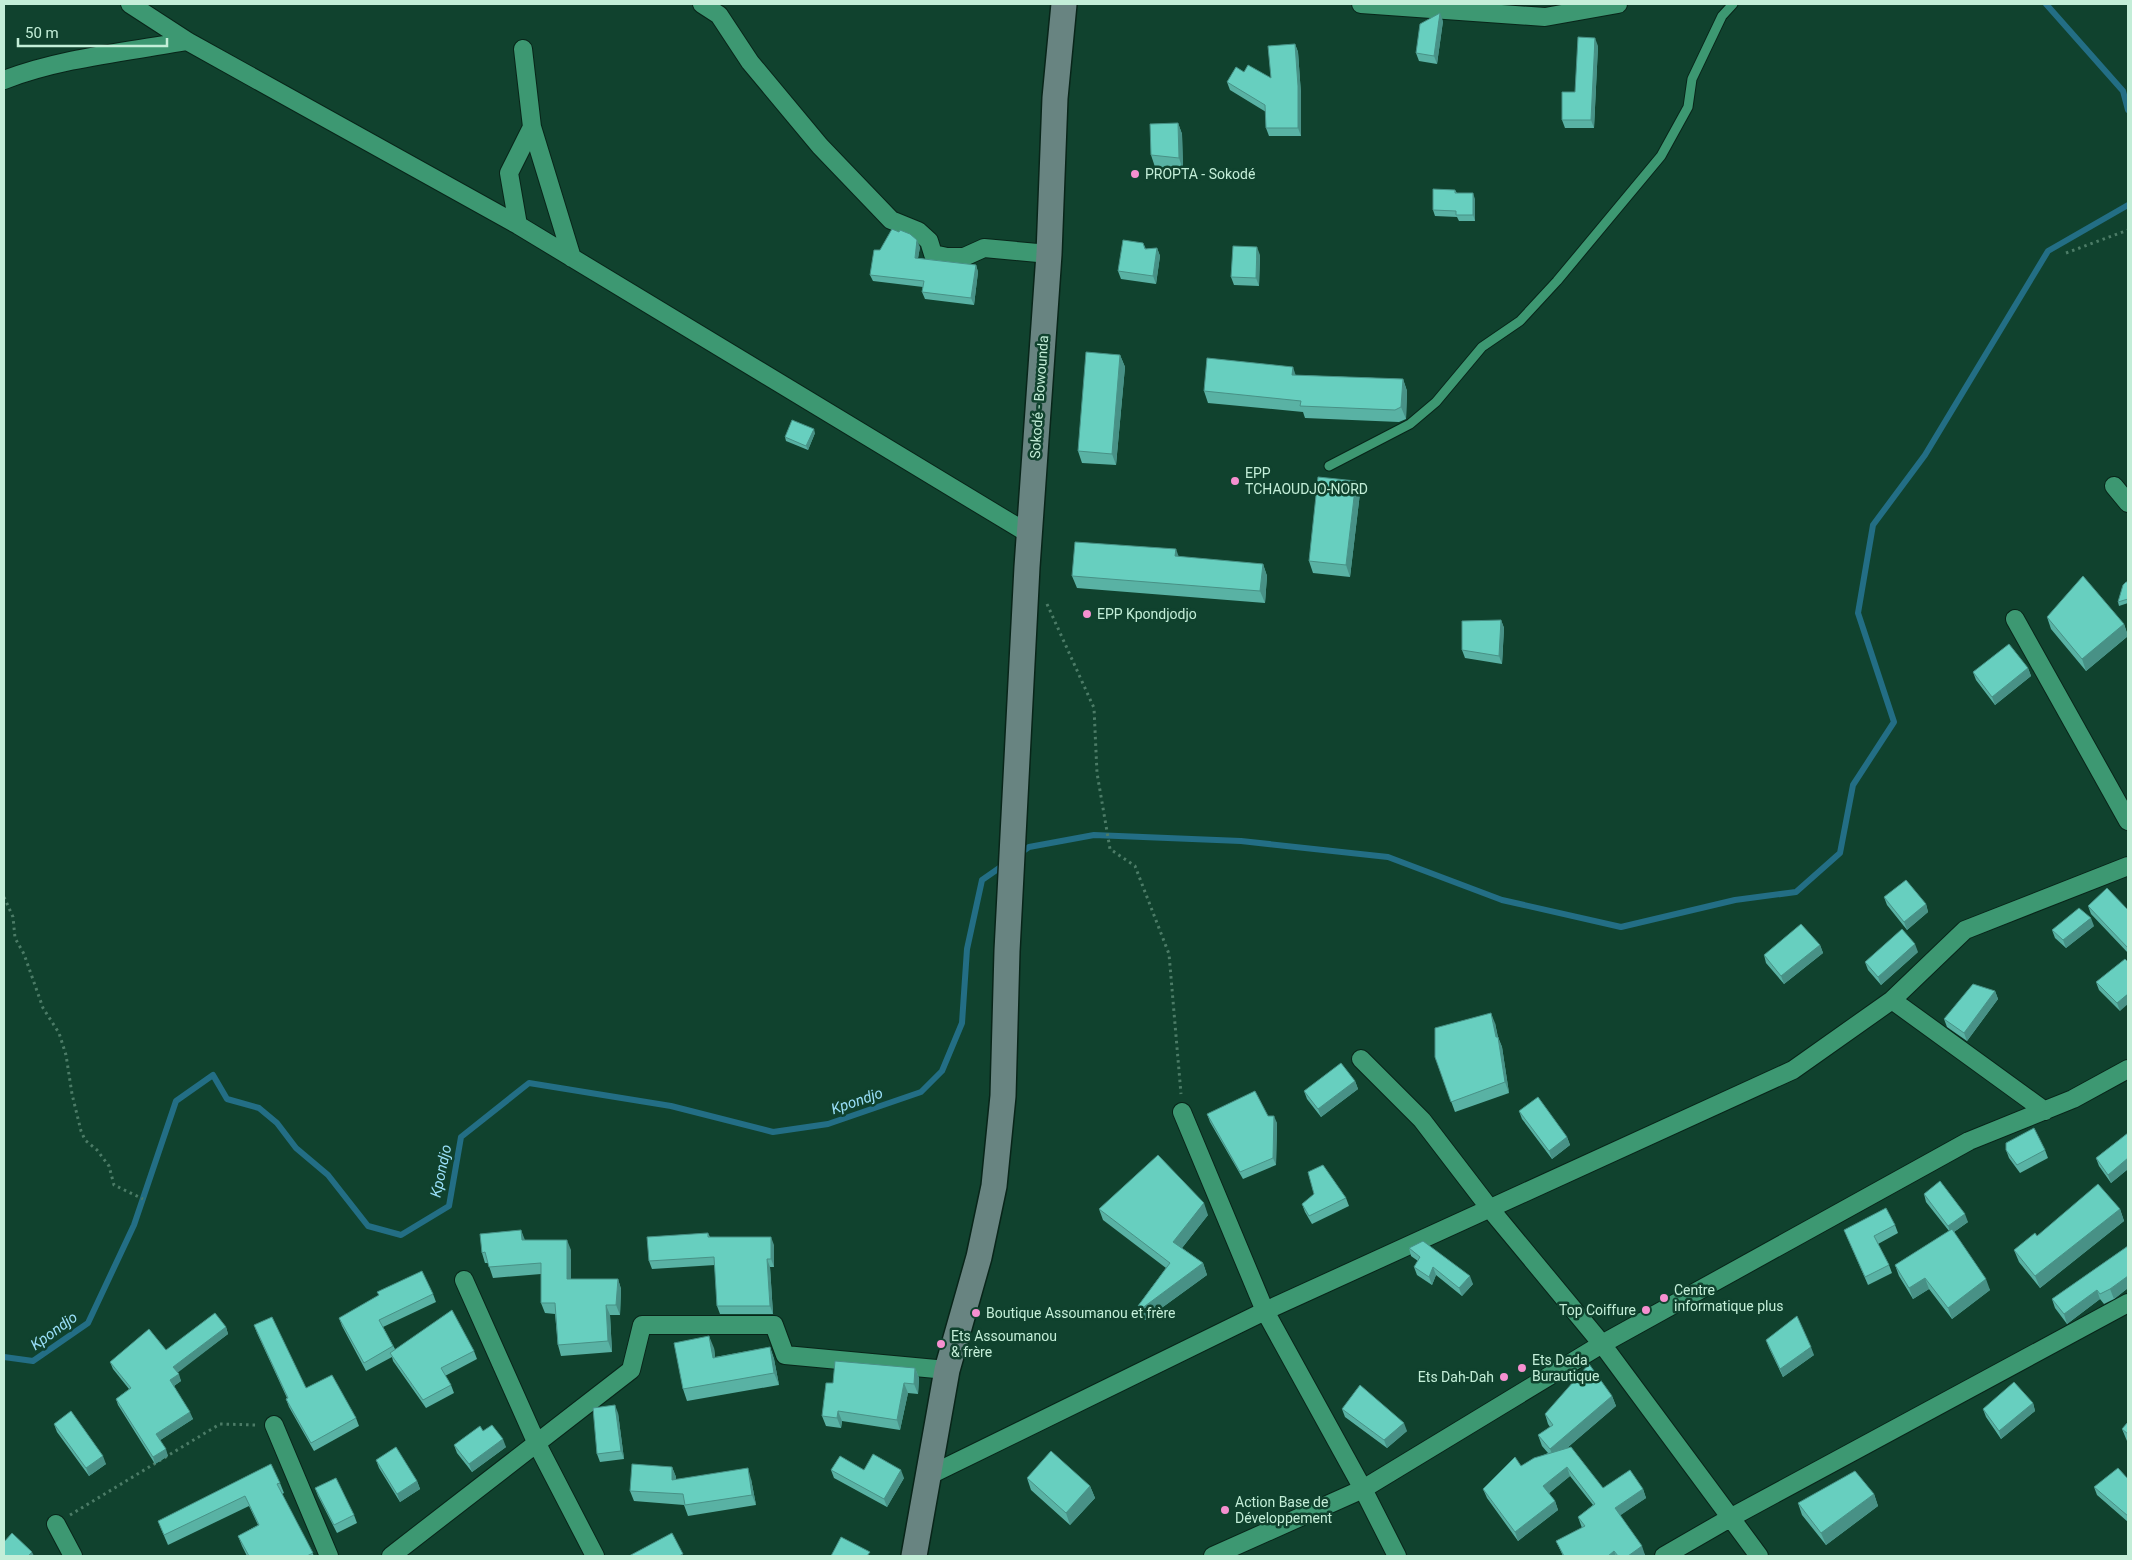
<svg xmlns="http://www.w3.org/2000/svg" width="2132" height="1560" font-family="Roboto,sans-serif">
<rect width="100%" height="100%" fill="#10422e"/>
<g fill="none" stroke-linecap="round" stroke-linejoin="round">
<!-- stream -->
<path stroke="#236e85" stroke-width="6" d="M2046 4 2123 91 2128 110
M1019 854 1029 847 1094 835 1241 841 1388 857 1502 900 1621 927 1735 900 1796 892 1840 853 1853 785 1894 722 1858 613 1873 525 1925 455 2048 251 2128 205
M4 1357 33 1361 88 1323 134 1225 176 1101 213 1075 227 1099 259 1108 277 1123 296 1148 328 1175 368 1226 401 1235 449 1206 461 1137 529 1083 671 1106 773 1132 828 1124 921 1092 942 1071 962 1023 967 949 982 880 1005 864"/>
<defs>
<path id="service" d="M1329 466 1410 424 1436 402 1482 347 1520 321 1557 281 1661 156 1688 107 1692 79 1722 16 1733 4"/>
<path id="minor" d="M130 4 187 41 518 225 1029 534
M702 4 719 15 750 62 820 146 891 220 918 231 929 241 933 254 947 257H964L984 248 1049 254
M1361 4 1545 17 1618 4
M523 49 532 127 572 258
M4 80C61 58 126 52 187 41
M518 225 509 173 532 127
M2114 486 2128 503
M2015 619 2128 821
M1892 1000 2045 1111
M1361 1059 1422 1120 1491 1210 1602 1344 1759 1556
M1182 1112 1265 1311 1363 1489 1397 1556
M464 1280 537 1444 595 1556
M274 1425 329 1556
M928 1476 1265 1311 1793 1070 1892 1000 1965 930 2128 866
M56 1524 73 1556
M391 1556 631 1370 642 1325H774L785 1355 947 1370
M1213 1556 1363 1489 1602 1344 1969 1141 2073 1099 2128 1069
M1664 1556 1730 1518 2128 1303"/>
<path id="secondary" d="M914 1556 947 1370 979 1257 994 1186 1003 1096 1007 951 1027 567 1049 254 1055 98 1064 4"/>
</defs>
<!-- service casing -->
<use href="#service" stroke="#082519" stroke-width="11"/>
<!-- minor casing -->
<use href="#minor" stroke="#082519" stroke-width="20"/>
<!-- secondary casing -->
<use href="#secondary" stroke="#082519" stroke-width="28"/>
<!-- path -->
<path stroke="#4c7c67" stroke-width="3" stroke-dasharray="2.5 4" stroke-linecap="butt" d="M2066 253 2128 230
M1047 604 1094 708 1097 773 1110 849 1135 866 1169 954 1181 1094
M4 897 13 917 15 938 24 954 43 1008 59 1033 66 1055 72 1094 81 1131 85 1140 97 1150 109 1166 114 1185 143 1199
M70 1515 220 1424 256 1425"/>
<!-- service -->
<use href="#service" stroke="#3d9872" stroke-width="9"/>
<!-- minor -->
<use href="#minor" stroke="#3d9872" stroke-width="18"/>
<!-- secondary -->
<use href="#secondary" stroke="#688481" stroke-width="25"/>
</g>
<!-- wall -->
<path fill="#59b2a4" d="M1443 21 1437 64 1419 61 1416 53Z
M1295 44 1298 52 1301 94V136H1269L1266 128V112L1230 90 1227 82 1244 72 1271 78Z
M1598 46 1594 128H1565L1562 120Z
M1178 123 1182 134 1183 170 1155 167 1151 155Z
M1455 190 1457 193 1475 199V221H1459L1457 217 1435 216 1433 210Z
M1143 243 1146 249 1157 248 1160 256 1156 284 1121 279 1118 271Z
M920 247 918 258 976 265 978 272 974 305 925 299 922 292 923 287 873 281 870 275Z
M1260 255 1259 286 1234 285 1231 277Z
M1120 355 1125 367 1116 465 1082 463 1078 451Z
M1296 375 1403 379 1407 391 1406 419 1399 422 1305 418 1303 412 1208 403 1204 391Z
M815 433 808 450 786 441 785 437Z
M1360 493 1350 577 1313 573 1309 561Z
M1179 557 1263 564 1267 576 1265 603 1077 588 1072 576Z
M2128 582V603L2119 606 2118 602Z
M2047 617 2124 624 2128 636 2086 671 2051 629Z
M1501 620 1504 628 1502 664 1465 658 1462 650Z
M2028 668 2031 676 1995 705 1976 680 1973 672Z
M1884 897 1926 904 1928 912 1907 930 1887 905Z
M2088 906 2128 910V953L2091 914Z
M2094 926 2066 948 2055 938 2052 930Z
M1820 945 1823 953 1784 984 1766 963 1764 955Z
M1918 952 1881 985 1868 970 1865 962Z
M2128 962 2120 1011 2099 990 2096 982Z
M1995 991 1998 999 1967 1041 1947 1027 1944 1019Z
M1495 1023 1498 1037 1502 1047 1509 1093 1455 1112 1435 1057Z
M1355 1081 1358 1089 1321 1117 1307 1099 1304 1091Z
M1519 1111 1567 1137 1570 1145 1552 1159 1522 1119Z
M1207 1114 1268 1116 1277 1123 1276 1165 1243 1179 1210 1122Z
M2128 1133V1169L2111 1183 2099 1166 2096 1158Z
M2006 1150H2045L2048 1158 2020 1173 2009 1158Z
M1924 1194 1968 1222 1954 1232 1990 1290 1952 1319 1929 1289 1913 1299 1899 1276 1895 1265 1949 1231 1926 1202Z
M1346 1198 1349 1206 1312 1224 1305 1212 1302 1204Z
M1099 1209 1208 1215 1182 1248 1203 1263 1207 1275 1145 1320 1143 1317 1138 1306 1166 1268 1103 1220Z
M2120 1209 2124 1221 2040 1288 2019 1262 2014 1250 2037 1236Z
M1895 1225 1898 1233 1878 1244 1889 1265 1892 1273 1868 1285 1844 1230Z
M521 1230 524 1240 571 1250V1279H618L621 1289 620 1315H610L612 1352 561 1356 558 1345 555 1314 545 1313 541 1303V1274L493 1278 488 1263H485L482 1253Z
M708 1233 710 1237 774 1245V1267H770L773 1314H720L717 1306 715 1265 652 1269 649 1261Z
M2128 1246V1288L2114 1299 2104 1304 2100 1299 2067 1324 2055 1308 2052 1299Z
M1409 1248 1473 1284 1462 1296 1436 1275 1432 1285 1417 1275 1414 1267 1418 1261 1411 1256Z
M433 1294 436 1302 383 1327 395 1349 474 1351 477 1359 445 1376 451 1385 454 1393 426 1408 393 1361 392 1357 366 1371 342 1326 339 1318Z
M254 1325 306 1388 356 1418 359 1426 314 1451 289 1407 286 1399 287 1398 257 1333Z
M226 1327 228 1334 177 1372 181 1381 174 1386 193 1419 160 1440 168 1456 155 1464 118 1405 116 1399 129 1389 113 1369 110 1362 166 1350Z
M1766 1340 1814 1355 1783 1377 1769 1348Z
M770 1347 774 1359 779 1385 687 1401 683 1389 714 1348 715 1357Z
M915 1368 919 1378 918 1394 908 1393 900 1430 842 1421 841 1428 826 1426 822 1416 833 1383Z
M1612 1396 1616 1406 1567 1448 1603 1488 1643 1489 1646 1498 1620 1515 1645 1555 1644 1556H1563L1556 1541 1582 1528 1578 1517 1593 1505 1570 1476 1549 1493 1555 1501 1558 1510 1518 1541 1487 1498 1483 1489 1521 1466 1548 1453 1542 1446 1538 1435 1550 1427 1548 1424 1545 1414Z
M2033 1403 2035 1411 2001 1439 1986 1417 1983 1409Z
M1342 1409 1407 1431 1387 1448 1345 1417Z
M618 1413 624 1459 600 1462 597 1454Z
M2128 1422V1442L2127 1441 2122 1429Z
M54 1424 106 1464 89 1476 57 1432Z
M483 1431 506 1447 472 1472 457 1453 454 1445Z
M376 1460 417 1481 420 1489 400 1502 379 1468Z
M672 1467 676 1477V1479H751L756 1505 688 1516 684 1505 634 1501 630 1491Z
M831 1470H864L904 1478 887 1507 834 1478Z
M1027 1478 1090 1486 1095 1498 1070 1525 1031 1490Z
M2128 1479V1522L2097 1495 2094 1487Z
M280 1483 284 1493 282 1494 314 1556H247L242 1546 238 1536 258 1525 249 1506 168 1545 162 1531 158 1521Z
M315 1488 354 1515 357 1523 337 1533 318 1496Z
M1874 1494 1878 1506 1826 1545 1802 1515 1798 1503Z"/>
<!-- shaded-wall -->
<path fill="#489186" d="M1440 13 1443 21 1437 64 1434 56Z
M1595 38 1598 46 1594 128 1591 120Z
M1295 44 1298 52 1301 94V136L1298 128Z
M1178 123 1182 134 1183 170 1179 158Z
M1473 193 1475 199V221L1473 215Z
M917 240 920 247 917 264 915 258Z
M1257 247 1260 255 1259 286 1256 278Z
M1157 248 1160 256 1156 284 1153 276Z
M976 265 978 272 974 305 971 298Z
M1120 355 1125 367 1116 465 1112 454Z
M1293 367 1297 379 1292 375Z
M1403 379 1407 391 1406 419 1401 407Z
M814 429 815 433 808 450 806 446Z
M1356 481 1360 493 1350 577 1346 565Z
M1176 549 1180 560 1175 556Z
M1263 564 1267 576 1265 603 1260 591Z
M1501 620 1504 628 1502 664 1499 656Z
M2124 624 2128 636 2086 671 2082 659Z
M2028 668 2031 676 1995 705 1992 697Z
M1926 904 1928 912 1907 930 1904 922Z
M2091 918 2094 926 2066 948 2063 940Z
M1915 944 1918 952 1881 985 1878 977Z
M1820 945 1823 953 1784 984 1781 976Z
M1995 991 1998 999 1967 1041 1964 1033Z
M2128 994V1004L2120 1011 2117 1003Z
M1491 1013 1495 1023 1499 1044 1498 1037 1502 1047 1509 1093 1505 1082Z
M1355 1081 1358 1089 1321 1117 1318 1109Z
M1274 1116 1277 1123 1276 1165 1273 1158Z
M1567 1137 1570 1145 1552 1159 1549 1151Z
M2128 1158V1169L2111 1183 2108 1175Z
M1204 1203 1208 1215 1178 1253 1173 1242Z
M2120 1209 2124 1221 2040 1288 2035 1276Z
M1965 1214 1968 1222 1951 1234 1948 1226Z
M521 1230 525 1240H522Z
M771 1237 774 1245V1267L771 1259Z
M567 1240 571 1250V1289L567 1279Z
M767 1259 770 1267 773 1314 770 1306Z
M1203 1263 1207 1275 1145 1320 1141 1309Z
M1433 1267 1436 1275 1432 1285 1429 1277Z
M1470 1276 1473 1284 1462 1296 1459 1288Z
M2128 1276V1288L2114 1299 2110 1289Z
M1925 1278 1929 1289 1913 1299 1909 1288Z
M618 1279 621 1289 620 1315 616 1305Z
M1986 1279 1990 1290 1952 1319 1948 1308Z
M2097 1290 2100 1299 2067 1324 2064 1314Z
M606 1305 610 1315 612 1352 608 1341Z
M226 1327 228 1334 176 1374 173 1367Z
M709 1336 714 1348 717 1370 713 1358Z
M770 1347 774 1359 779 1385 774 1373Z
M1811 1347 1814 1355 1783 1377 1780 1369Z
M915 1368 919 1378 918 1394 914 1384Z
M179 1374 181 1381 172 1387 170 1380Z
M904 1383 908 1393 900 1430 897 1420Z
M1612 1396 1616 1406 1554 1459 1550 1449Z
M2033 1403 2035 1411 2001 1439 1999 1431Z
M615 1405 618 1413 624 1459 621 1451Z
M838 1411 842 1421 841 1428 837 1418Z
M190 1412 193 1419 159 1441 156 1434Z
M1404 1423 1407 1431 1387 1448 1384 1440Z
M503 1439 506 1447 472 1472 469 1464Z
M166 1449 168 1456 155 1464 153 1457Z
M103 1456 106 1464 89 1476 86 1468Z
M672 1467 676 1477 675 1490 672 1480Z
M1567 1467 1570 1476 1547 1495 1543 1486Z
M748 1468 751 1479 756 1505 752 1495Z
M901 1470 904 1478 887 1507 884 1499Z
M417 1481 420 1489 400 1502 397 1494Z
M1090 1486 1095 1498 1070 1525 1066 1513Z
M1643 1489 1646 1498 1618 1517 1615 1508Z
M1874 1494 1878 1506 1826 1545 1821 1533Z
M1555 1501 1558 1510 1518 1541 1515 1532Z
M1642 1546 1645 1555 1644 1556H1628Z
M1614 1551 1616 1556H1608Z
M32 1552 34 1556H28Z"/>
<!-- building -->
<path fill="#67cfbf" stroke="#489186" d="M1440 13 1434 56 1416 53 1420 24Z
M1578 37 1595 38 1591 120H1562V92H1575Z
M1295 44 1298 86V128H1266L1265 105 1227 82 1236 67 1244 72 1248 65 1271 78 1268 46Z
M1178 123 1179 158 1151 155 1150 124Z
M1433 189 1455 190V193H1473V215H1456V211L1433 210Z
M892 229 899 232 900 230 910 234 917 240 915 258 976 265 971 298 922 292 924 281 870 275 874 250H880Z
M1123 240 1143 243 1145 249 1157 248 1153 276 1118 271Z
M1233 246 1257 247 1256 278 1231 277Z
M1086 352 1120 355 1112 454 1078 451Z
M1207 358 1293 367 1292 375 1403 379 1401 407 1395 410 1300 406 1301 401 1204 391Z
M792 420 814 429 806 446 785 437Z
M1318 477 1356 481 1346 565 1309 561Z
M1075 542 1176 549 1175 556 1263 564 1260 591 1072 576Z
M2083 576 2124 624 2082 659 2047 617Z
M2126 582H2128V599L2118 602 2123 585Z
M1501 620 1499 656 1462 650V621Z
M2009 644 2028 668 1992 697 1973 672Z
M1906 880 1926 904 1904 922 1884 897Z
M2107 888 2128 910V948L2088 906Z
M2079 908 2091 918 2063 940 2052 930Z
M1801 924 1820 945 1781 976 1764 955Z
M1902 929 1915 944 1878 977 1865 962Z
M2125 959 2128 962V994L2117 1003 2096 982Z
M1973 984 1995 991 1964 1033 1944 1019Z
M1491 1013 1496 1037H1498L1505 1082 1451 1102 1435 1057V1028Z
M1341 1063 1355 1081 1318 1109 1304 1091Z
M1255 1091 1268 1116H1274L1273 1158 1240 1172 1207 1114Z
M1538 1097 1567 1137 1549 1151 1519 1111Z
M2034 1128 2045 1150 2017 1165 2006 1150V1143Z
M2128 1133V1158L2108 1175 2096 1158Z
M1158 1155 1204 1203 1173 1242 1203 1263 1141 1309 1138 1306 1170 1263 1099 1209Z
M1323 1165 1346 1198 1309 1216 1302 1204 1314 1194 1308 1172Z
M1940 1181 1965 1214 1948 1226 1924 1194Z
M2098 1184 2120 1209 2035 1276 2014 1250 2035 1233 2037 1236Z
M1886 1208 1895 1225 1874 1236 1889 1265 1865 1277 1844 1230Z
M1952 1229 1986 1279 1948 1308 1925 1278 1909 1288 1895 1265Z
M521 1230 522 1240H567V1279H618L616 1305H606L608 1341 558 1345 555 1303H541V1263L489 1267 485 1252 482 1253 480 1234Z
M708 1233V1237H771V1259H767L770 1306H717L714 1257 649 1261 647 1237Z
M1423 1241 1470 1276 1459 1288 1433 1267 1429 1277 1414 1267 1420 1257 1409 1248Z
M2128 1246V1276L2110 1289 2100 1294 2097 1290 2064 1314 2052 1299Z
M422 1271 433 1294 379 1320 393 1346 364 1363 339 1318 379 1295 377 1292Z
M452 1310 474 1351 441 1368 451 1385 423 1400 390 1353Z
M215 1313 226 1327 173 1367 179 1374 170 1380 190 1412 156 1434 166 1449 153 1457 116 1399 131 1388 110 1362 149 1329 166 1350Z
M1797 1316 1811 1347 1780 1369 1766 1340Z
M272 1317 306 1388 332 1375 356 1418 311 1443 286 1399 288 1398 254 1325Z
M709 1336 713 1358 770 1347 774 1373 683 1389 674 1343Z
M835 1361 915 1368 914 1384 904 1383 897 1420 838 1411 837 1418 822 1416 826 1383H833Z
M1589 1364 1612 1396 1550 1449 1538 1435 1553 1425 1545 1414Z
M2014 1382 2033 1403 1999 1431 1983 1409Z
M1360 1385 1404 1423 1384 1440 1342 1409Z
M615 1405 621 1451 597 1454 593 1408Z
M71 1411 103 1456 86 1468 54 1424Z
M2128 1422V1434L2122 1429Z
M492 1425 503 1439 469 1464 454 1445 480 1426 483 1431Z
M396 1447 417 1481 397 1494 376 1460Z
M1571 1447 1603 1488 1630 1470 1643 1489 1615 1508 1642 1546 1628 1556H1618L1614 1551 1608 1556H1564L1556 1541 1585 1526 1578 1517 1595 1504 1567 1467 1543 1486 1555 1501 1515 1532 1483 1489 1515 1457 1521 1466 1534 1458Z
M1051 1451 1090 1486 1066 1513 1027 1478Z
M873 1454 901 1470 884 1499 831 1470 840 1456 864 1470Z
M271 1464 280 1483 277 1484 313 1553 307 1556H249L238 1536 259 1525 245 1496 164 1535 158 1521Z
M632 1464 672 1467V1480L748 1468 752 1495 685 1505 683 1494 630 1491Z
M2118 1468 2128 1479V1516L2094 1487Z
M1855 1471 1874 1494 1821 1533 1798 1503Z
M336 1478 354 1515 334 1525 315 1488Z
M12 1533 32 1552 28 1556H4V1542Z
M672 1533 683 1554 679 1556H629Z
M841 1537 870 1552 867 1556H831Z"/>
<!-- markers -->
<g fill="#f690d0" stroke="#10422e" stroke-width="2">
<circle cx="1135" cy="174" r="5"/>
<circle cx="1235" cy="481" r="5"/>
<circle cx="1087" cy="614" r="5"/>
<circle cx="1664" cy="1298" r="5"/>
<circle cx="1646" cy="1310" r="5"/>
<circle cx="976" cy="1313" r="5"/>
<circle cx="941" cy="1344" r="5"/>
<circle cx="1522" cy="1368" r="5"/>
<circle cx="1504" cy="1377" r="5"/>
<circle cx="1225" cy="1510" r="5"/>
</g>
<g text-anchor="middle" stroke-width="5" stroke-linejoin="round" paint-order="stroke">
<!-- poi labels -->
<g font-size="14" fill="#c3eed8" stroke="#10422e" text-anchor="start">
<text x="1145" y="179">PROPTA - Sokodé</text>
<text x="1245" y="478">EPP<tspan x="1245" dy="16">TCHAOUDJO-NORD</tspan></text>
<text x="1097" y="619">EPP Kpondjodjo</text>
<text x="1674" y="1295">Centre<tspan x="1674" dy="16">informatique plus</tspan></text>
<text x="1636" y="1315" text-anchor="end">Top Coiffure</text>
<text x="986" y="1318">Boutique Assoumanou et frère</text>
<text x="951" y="1341">Ets Assoumanou<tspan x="951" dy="16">&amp; frère</tspan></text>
<text x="1532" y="1365">Ets Dada<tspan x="1532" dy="16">Burautique</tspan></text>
<text x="1494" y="1382" text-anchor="end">Ets Dah-Dah</text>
<text x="1235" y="1507">Action Base de<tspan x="1235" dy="16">Développement</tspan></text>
</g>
<!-- street labels -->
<g font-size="14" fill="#c3eed8" stroke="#10422e">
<text transform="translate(1039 397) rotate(-86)" y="5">Sokodé - Bowounda</text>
</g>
<!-- water labels -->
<g font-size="15" font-style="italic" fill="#99dff8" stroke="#10422e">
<text transform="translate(857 1101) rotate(-19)" y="5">Kpondjo</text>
<text transform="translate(441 1171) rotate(-78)" y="5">Kpondjo</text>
<text transform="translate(54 1331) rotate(-36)" y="5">Kpondjo</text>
</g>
</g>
<!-- border -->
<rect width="2132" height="1560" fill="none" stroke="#c3eed8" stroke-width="10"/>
<!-- scale -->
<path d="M18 38v8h149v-8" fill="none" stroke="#c3eed8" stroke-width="2.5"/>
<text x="25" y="38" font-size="15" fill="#c3eed8" stroke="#10422e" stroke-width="4" paint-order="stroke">50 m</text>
</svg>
